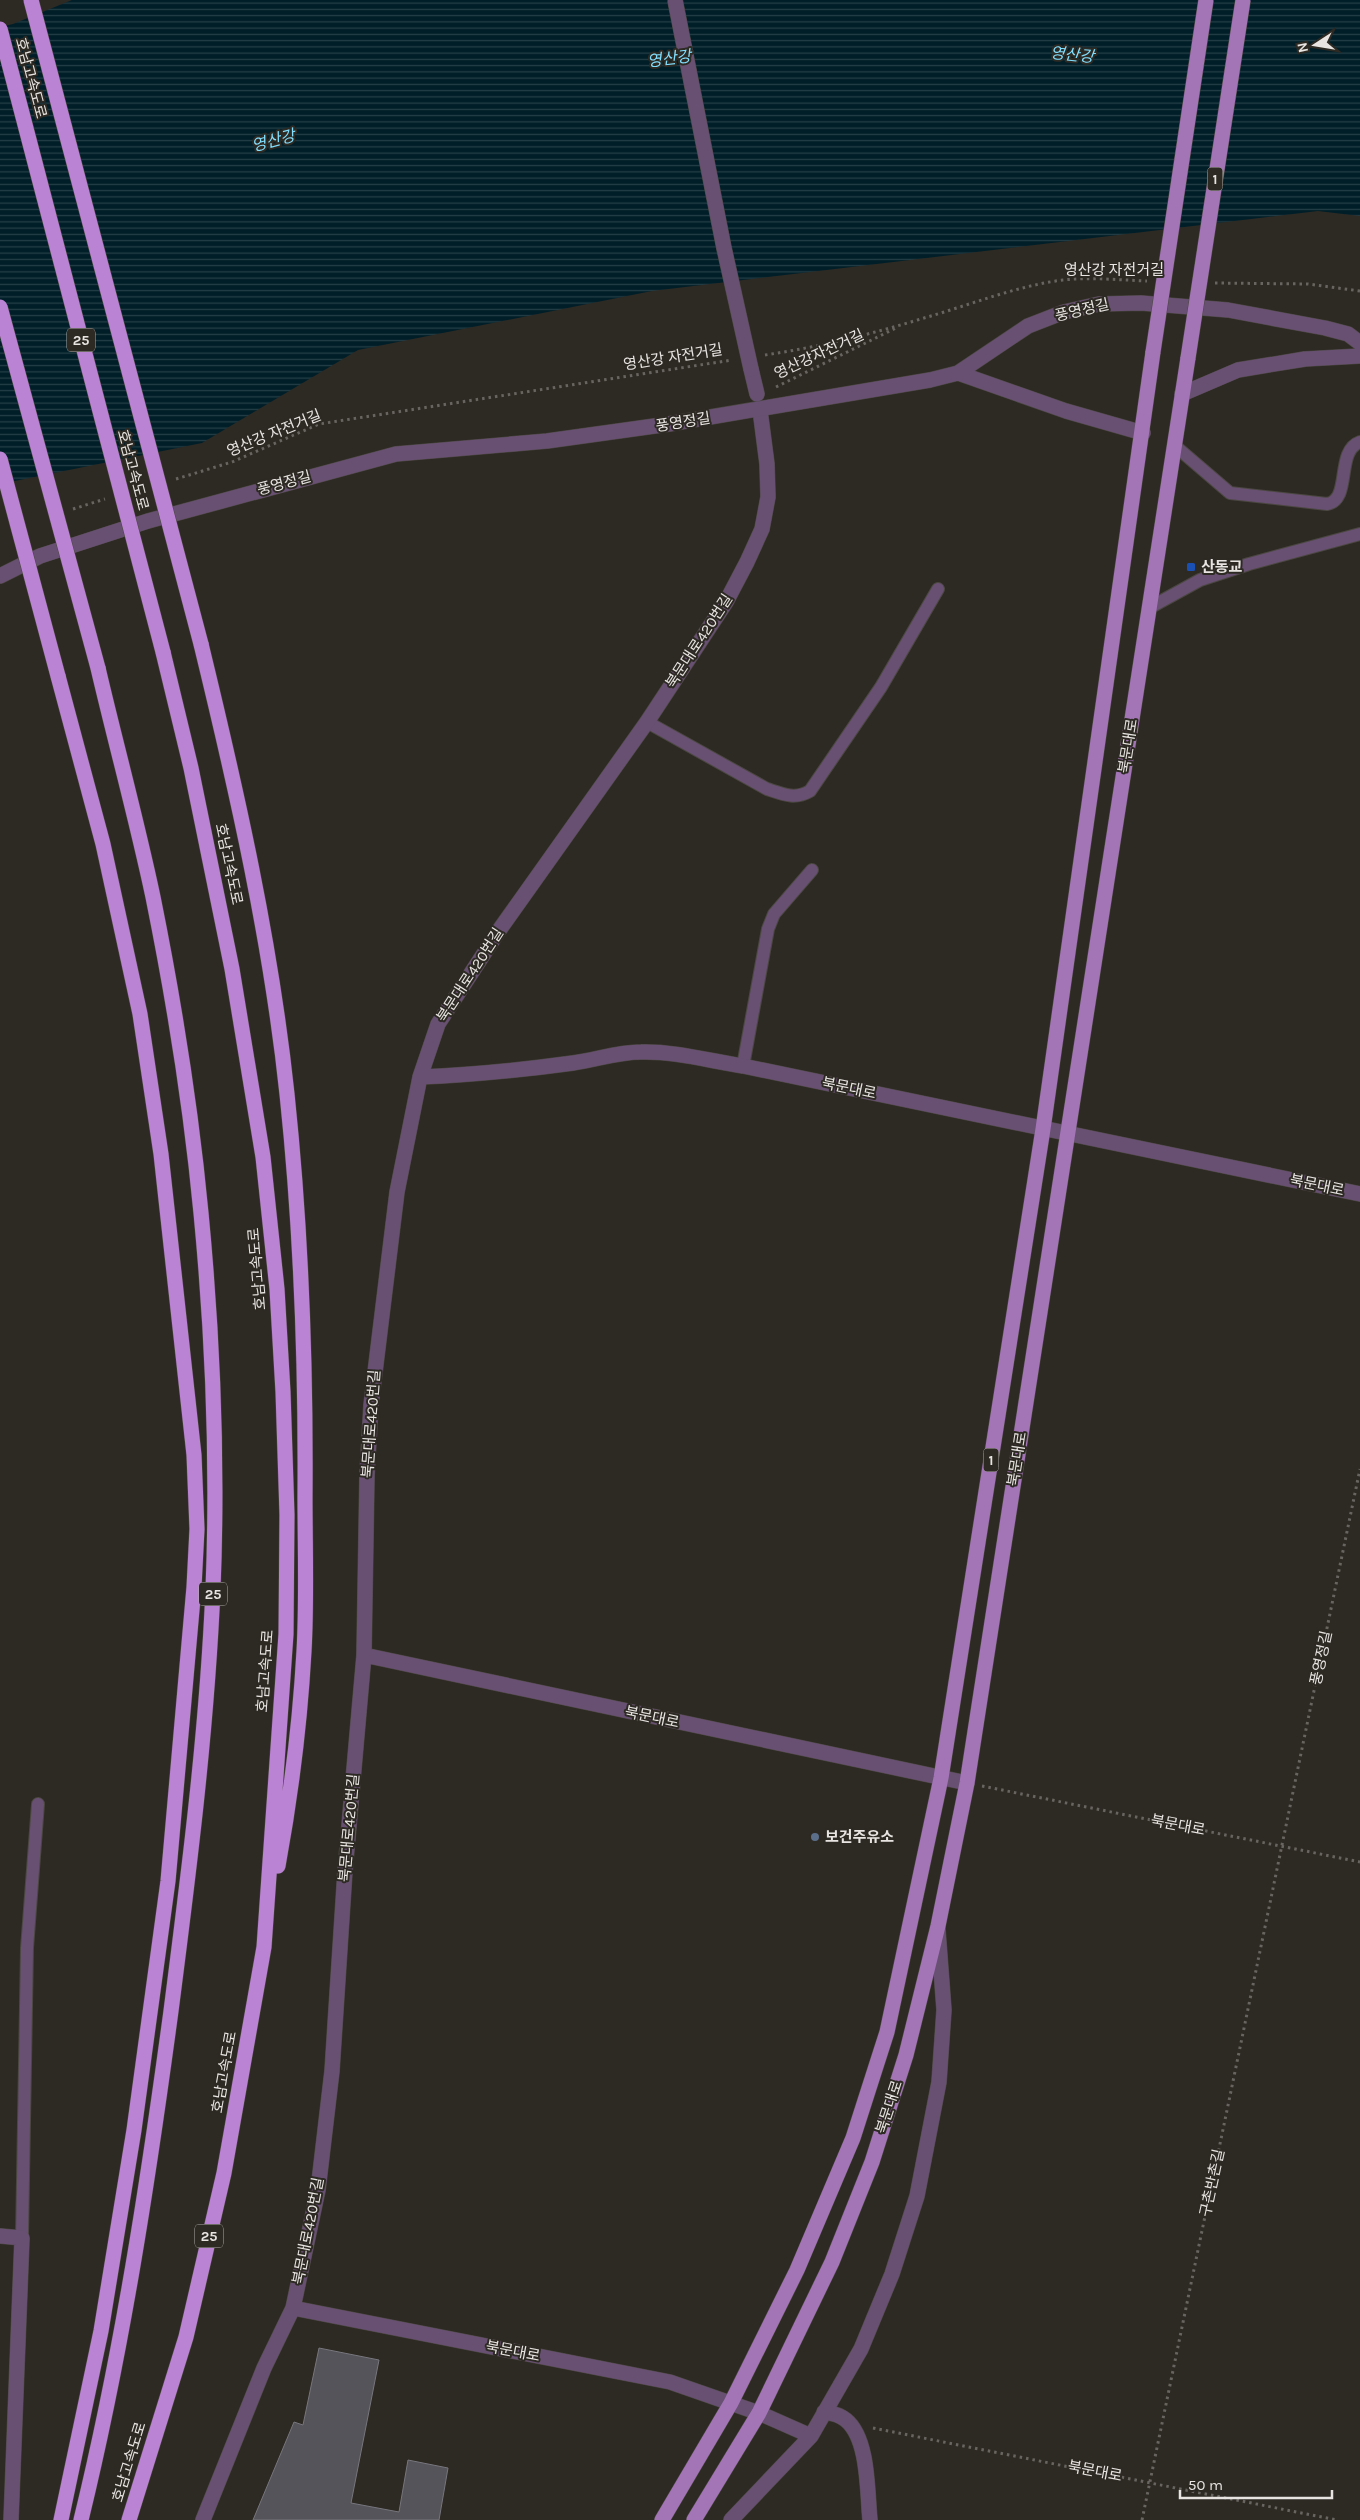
<svg xmlns="http://www.w3.org/2000/svg" width="1360" height="2520" font-family="Karla,'Noto Sans KR',sans-serif">
<defs>
<pattern id="water-rules" width="6" height="5" patternUnits="userSpaceOnUse" patternTransform="scale(1.25)"><rect width="6" height="5" fill="#001e28"/><path d="M0 2.5h6" fill="none" stroke="#253f47"/></pattern>
</defs>
<rect width="100%" height="100%" fill="#2d2923"/>
<!-- water -->
<path fill="url(#water-rules)" d="M72 0H1360V216L1318 211 652 291 358 350 202 443 0 484V27L13 24Z"/>
<!-- building -->
<path fill="#55545b" stroke="#77767d" d="M319 2348 379 2360 351 2503 399 2512 408 2460 448 2468 439 2520H253L294 2422 303 2425Z"/>
<g fill="none" stroke-linecap="round" stroke-linejoin="round">
<defs>
<path id="service" d="M1174 445 1230 493 1327 504C1352 500 1335 451 1360 442
M1149 608 1200 580 1249 564 1360 534
M647 722 767 789C782 794 795 800 810 791L881 687 938 589
M743 1066 768 929 774 914 812 870
M22 2238 27 1948 38 1804"/>
<path id="pedestrian" d="M751 369 757 394"/>
<path id="minor" d="M420 1077C472 1075 522 1070 573 1063 596 1060 617 1052 641 1052 675 1051 710 1061 743 1066L1360 1194
M364 1655 967 1783
M0 2236 22 2238 11 2520
M293 2308 670 2382 759 2413 811 2436
M824 2412C832 2413 840 2415 846 2420 869 2439 867 2492 870 2520
M203 2520 264 2368 293 2308 318 2190 332 2071 345 1871 364 1655 367 1475 371 1405 397 1192 420 1077 438 1024 500 929 647 722 726 602 747 562 762 529 768 497 767 464 760 410
M731 2520 811 2436 861 2349 892 2274 917 2196 939 2082 944 2010 938 1930"/>
<path id="tertiary" d="M958 373 1066 411 1143 433
M1182 394 1238 370 1305 359 1360 356
M0 576 40 556 148 521 396 454 547 441 669 424 930 380 958 373 1028 326 1064 312 1099 304 1141 303 1228 310 1325 328 1348 334 1360 343"/>
<path id="primary" d="M662 2520 731 2403 797 2270 853 2138 887 2032 941 1778 1043 1129 1153 352
M694 2520 759 2413 832 2262 872 2162 906 2055 938 1926 967 1783 1188 358"/>
<path id="motorway" d="M201 644C237 792 271 942 287 1094 301 1227 306 1362 305 1496 305 1548 307 1600 304 1651 300 1724 291 1795 278 1866
M58 676 103 844 140 1014 161 1154 194 1455 197 1529 194 1587 168 1881 134 2130 101 2331 61 2520
M81 2520C122 2352 148 2182 171 2011 189 1871 207 1730 213 1589 218 1464 213 1338 201 1213 191 1107 174 1001 153 897 137 821 116 745 98 668
M129 2520 186 2337 224 2173 264 1947 286 1634 287 1515 283 1392 277 1289 263 1157 232 969 191 768 163 652"/>
</defs>
<!-- service casing -->
<use href="#service" stroke="#4b4741" stroke-width="14"/>
<!-- pedestrian casing -->
<use href="#pedestrian" stroke="#4b4741" stroke-width="16"/>
<!-- minor casing -->
<use href="#minor" stroke="#4b4741" stroke-width="16"/>
<!-- tertiary casing -->
<use href="#tertiary" stroke="#4b4741" stroke-width="16"/>
<!-- primary casing -->
<use href="#primary" stroke="#4b4741" stroke-width="16"/>
<!-- motorway casing -->
<use href="#motorway" stroke="#4b4741" stroke-width="16"/>
<!-- path -->
<path stroke="#68645f" stroke-width="3" stroke-dasharray="2.5 4" stroke-linecap="butt" d="M1215 283 1308 284 1360 291
M765 355C819 347 872 334 924 318 970 305 1016 286 1063 280 1091 277 1119 280 1147 281
M776 387 898 327
M176 479 232 462 319 424 732 360
M73 509 105 499
M982 1786 1360 1862
M873 2428 1337 2520
M1142 2520 1360 1469"/>
<!-- service -->
<use href="#service" stroke="#675071" stroke-width="12"/>
<!-- pedestrian -->
<use href="#pedestrian" stroke="#675071" stroke-width="15"/>
<!-- minor -->
<use href="#minor" stroke="#675071" stroke-width="15"/>
<!-- tertiary -->
<use href="#tertiary" stroke="#675071" stroke-width="15"/>
<!-- primary -->
<use href="#primary" stroke="#a375b7" stroke-width="15"/>
<!-- motorway -->
<use href="#motorway" stroke="#bb83d3" stroke-width="15"/>
<defs>
<path id="pedestrian-bridge" d="M675 0 724 248 751 369"/>
<path id="primary-bridge" d="M1153 352 1206 0
M1188 358 1243 0"/>
<path id="motorway-bridge" d="M31 0 201 644
M0 29 163 652
M0 307 98 668
M0 459 58 676"/>
</defs>
<!-- pedestrian-bridge casing -->
<use href="#pedestrian-bridge" stroke="#4b4741" stroke-width="16" stroke-linecap="butt"/>
<!-- primary-bridge casing -->
<use href="#primary-bridge" stroke="#4b4741" stroke-width="16" stroke-linecap="butt"/>
<!-- motorway-bridge casing -->
<use href="#motorway-bridge" stroke="#4b4741" stroke-width="16" stroke-linecap="butt"/>
<!-- pedestrian-bridge -->
<use href="#pedestrian-bridge" stroke="#675071" stroke-width="15"/>
<!-- primary-bridge -->
<use href="#primary-bridge" stroke="#a375b7" stroke-width="15"/>
<!-- motorway-bridge -->
<use href="#motorway-bridge" stroke="#bb83d3" stroke-width="15"/>
</g>
<!-- markers -->
<rect fill="#1a4fb4" stroke="#2d2923" stroke-width="2" x="1186" y="562" width="10" height="10" rx="2.5"/>
<circle fill="#5c6f8a" stroke="#2d2923" stroke-width="2" cx="815" cy="1837" r="5"/>
<g text-anchor="middle" stroke-width="4" stroke-linejoin="round" paint-order="stroke">
<!-- shield labels -->
<g fill="#2d2923" stroke="#afaca8" stroke-width="1">
<rect x="1207.5" y="167.5" width="15" height="23" rx="4"/>
<rect x="67" y="328.5" width="28" height="23" rx="4"/>
<rect x="983.5" y="1448.5" width="15" height="23" rx="4"/>
<rect x="199" y="1582.5" width="28" height="23" rx="4"/>
<rect x="195" y="2224.5" width="28" height="23" rx="4"/>
</g>
<g font-size="14" font-weight="bold" fill="#e7e4e1">
<text x="1215" y="184">1</text>
<text x="81" y="345">25</text>
<text x="991" y="1465">1</text>
<text x="213" y="1599">25</text>
<text x="209" y="2241">25</text>
</g>
<!-- street labels -->
<g font-size="15" fill="#e7e4e1" stroke="#2d2923">
<text transform="translate(31 78) rotate(75)" y="5">호남고속도로</text>
<text x="1114" y="275">영산강 자전거길</text>
<text transform="translate(1082 310) rotate(-13)" y="5">풍영정길</text>
<text transform="translate(819 354) rotate(-25)" y="5">영산강자전거길</text>
<text transform="translate(673 357) rotate(-9)" y="5">영산강 자전거길</text>
<text transform="translate(683 422) rotate(-9)" y="5">풍영정길</text>
<text transform="translate(274 433) rotate(-22)" y="5">영산강 자전거길</text>
<text transform="translate(133 470) rotate(75)" y="5">호남고속도로</text>
<text transform="translate(284 483) rotate(-15)" y="5">풍영정길</text>
<text transform="translate(699 641) rotate(-57)" y="5">북문대로420번길</text>
<text transform="translate(1128 746) rotate(-81)" y="5">북문대로</text>
<text transform="translate(229 864) rotate(78)" y="5">호남고속도로</text>
<text transform="translate(470 975) rotate(-57)" y="5">북문대로420번길</text>
<text transform="translate(849 1088) rotate(12)" y="5">북문대로</text>
<text transform="translate(1317 1185) rotate(12)" y="5">북문대로</text>
<text transform="translate(257 1269) rotate(-95)" y="5">호남고속도로</text>
<text transform="translate(371 1424) rotate(-86)" y="5">북문대로420번길</text>
<text transform="translate(1017 1459) rotate(-81)" y="5">북문대로</text>
<text transform="translate(1321 1658) rotate(-78)" y="5">풍영정길</text>
<text transform="translate(265 1671) rotate(-86)" y="5">호남고속도로</text>
<text transform="translate(652 1717) rotate(12)" y="5">북문대로</text>
<text transform="translate(1178 1825) rotate(11)" y="5">북문대로</text>
<text transform="translate(349 1828) rotate(-85)" y="5">북문대로420번길</text>
<text transform="translate(224 2072) rotate(-80)" y="5">호남고속도로</text>
<text transform="translate(889 2107) rotate(-72)" y="5">북문대로</text>
<text transform="translate(1212 2183) rotate(-78)" y="5">구촌반촌길</text>
<text transform="translate(308 2231) rotate(-79)" y="5">북문대로420번길</text>
<text transform="translate(513 2351) rotate(11)" y="5">북문대로</text>
<text transform="translate(129 2462) rotate(-73)" y="5">호남고속도로</text>
<text transform="translate(1095 2471) rotate(11)" y="5">북문대로</text>
</g>
<!-- poi labels -->
<g font-size="15" font-weight="bold" fill="#e7e4e1" stroke="#2d2923" text-anchor="start">
<text x="1201" y="572">산동교</text>
<text x="825" y="1842">보건주유소</text>
</g>
<!-- water labels -->
<g font-size="16" font-style="italic" fill="#81defd" stroke="#2d2923">
<text transform="translate(1072 54) rotate(6)" y="6">영산강</text>
<text transform="translate(669 58) rotate(-7)" y="6">영산강</text>
<text transform="translate(273 140) rotate(-15)" y="6">영산강</text>
</g>
</g>
<!-- north arrow -->
<g transform="translate(1315 45) rotate(258)" stroke="#2d2923" stroke-width="4" paint-order="stroke">
<path d="M0-4L9 19L0 12L-9 19Z" fill="#e7e4e1"/>
<text y="-8" font-size="14" font-weight="bold" text-anchor="middle" fill="#e7e4e1">N</text>
</g>
<!-- scale -->
<path d="M1180 2490v8h152v-8" fill="none" stroke="#e7e4e1" stroke-width="2.5"/>
<text x="1188" y="2490" font-size="15" fill="#e7e4e1" stroke="#2d2923" stroke-width="4" paint-order="stroke">50 m</text>
</svg>
